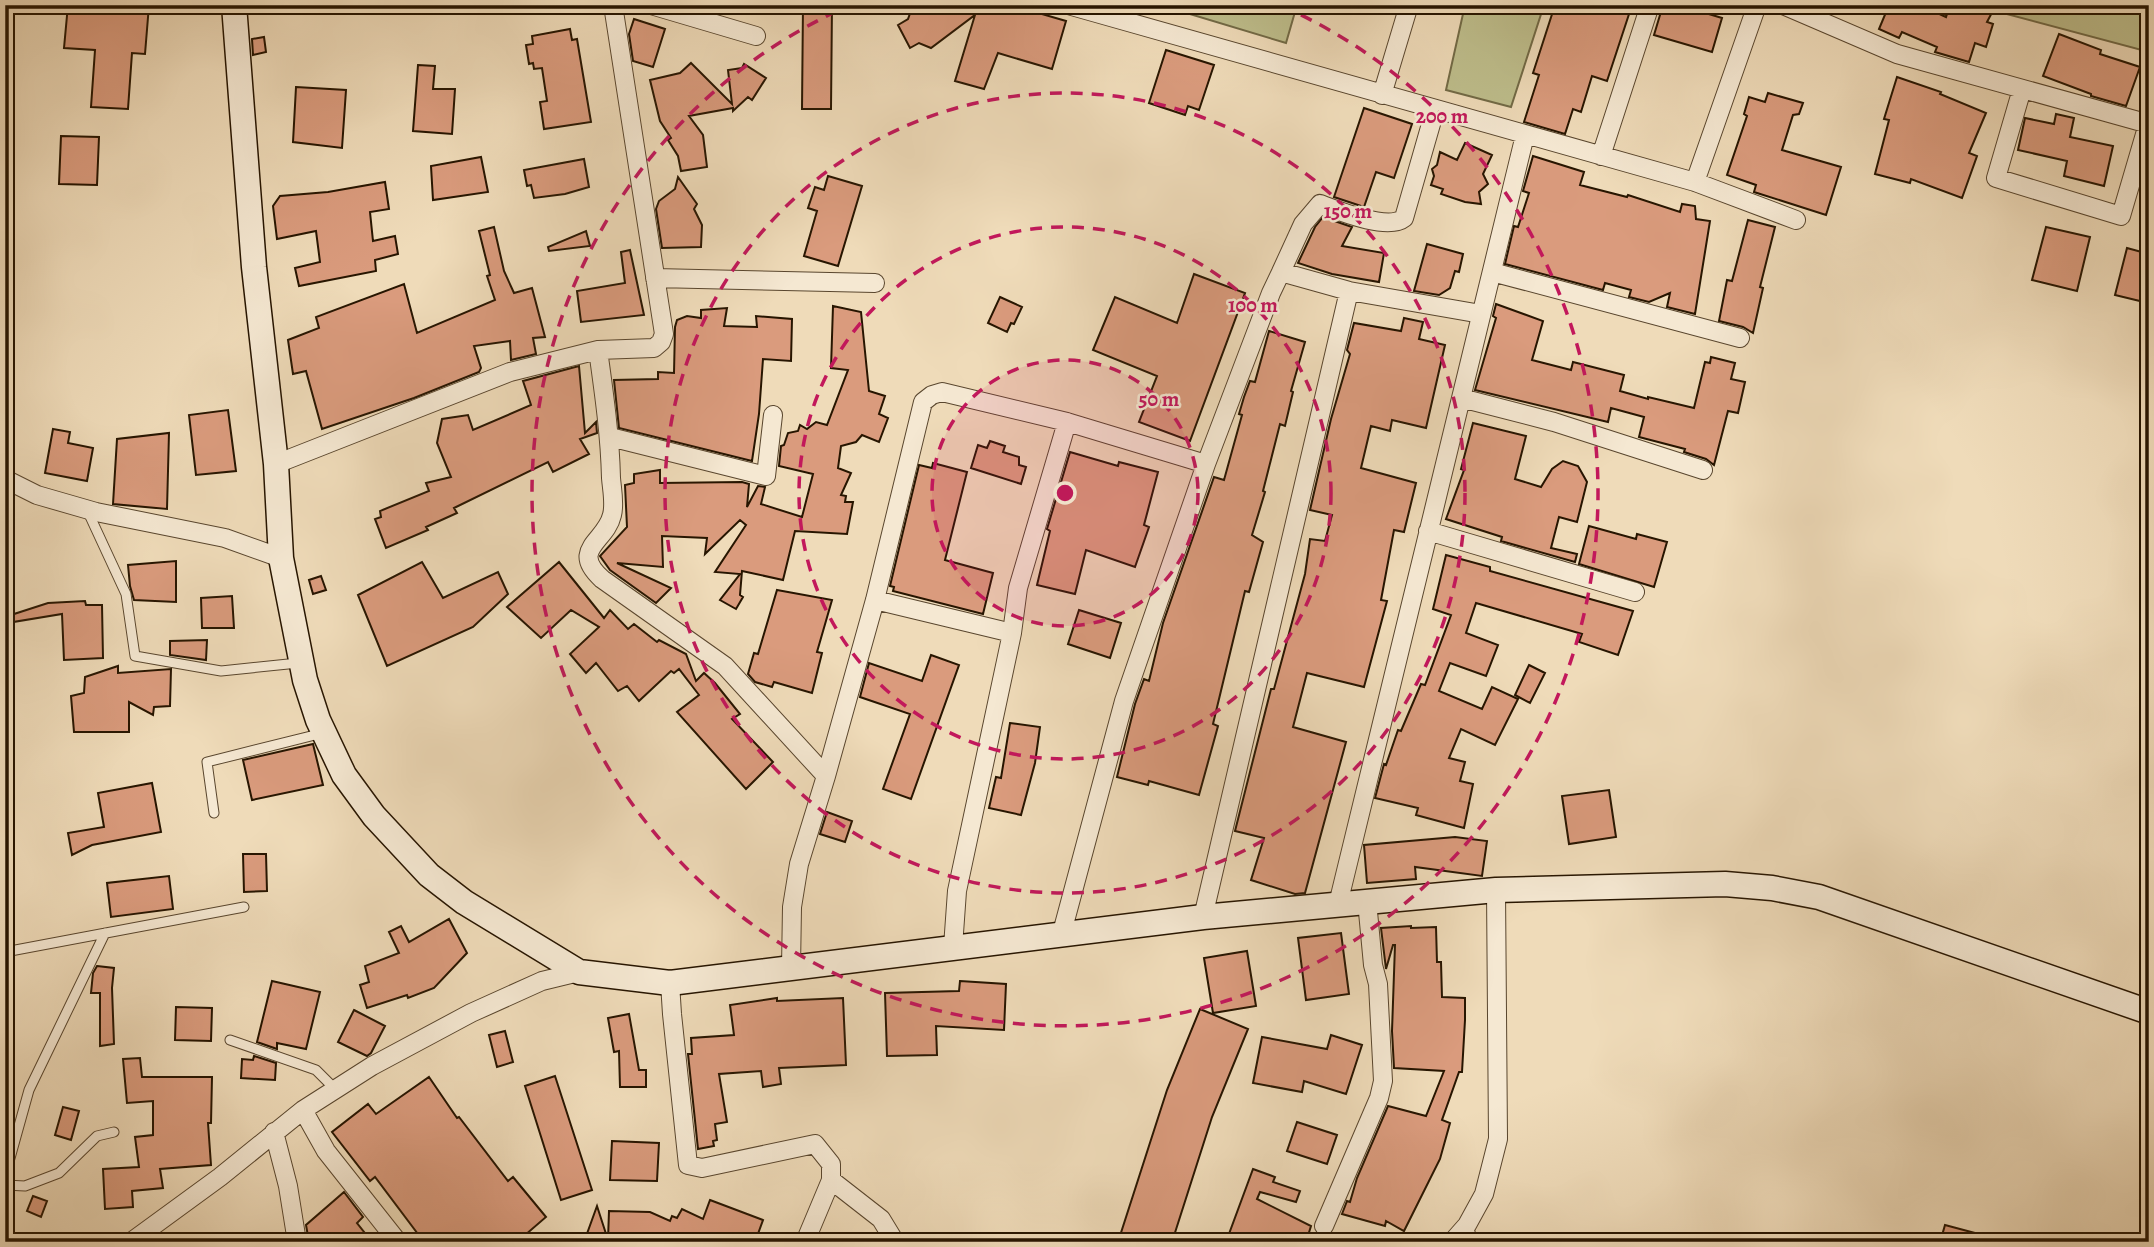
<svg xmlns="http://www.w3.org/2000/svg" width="2154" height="1247" font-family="Alegreya,serif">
<rect width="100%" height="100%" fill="#efdbb9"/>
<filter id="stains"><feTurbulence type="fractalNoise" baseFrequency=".00286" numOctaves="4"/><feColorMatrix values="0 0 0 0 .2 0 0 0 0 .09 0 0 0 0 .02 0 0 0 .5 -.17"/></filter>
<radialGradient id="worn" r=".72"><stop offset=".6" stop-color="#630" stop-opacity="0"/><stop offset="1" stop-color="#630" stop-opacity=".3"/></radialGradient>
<!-- green -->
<path fill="#bebe8c" stroke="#726a46" stroke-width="2" d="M1160 5H1297L1286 43Z
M1465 5H1544L1511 107 1446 90Z
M1973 5H2149V52Z"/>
<!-- building -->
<path fill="#da9b7d" stroke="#271500" stroke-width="2" d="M68 5H149L145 54 132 53 128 109 91 107 95 50 64 48Z
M803 5H832L831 109H802Z
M913 5H1011L1066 21 1052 69 998 53 984 89 955 81 975 15 931 48 919 43 910 48 898 25 908 19Z
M1555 5H1632L1607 81 1592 76 1581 112 1573 109 1565 134 1524 122 1539 75 1533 73Z
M1663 5H1679L1722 18 1712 52 1654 35Z
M1889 5H1920L1946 17 1950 5H1996L1987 22 1993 24 1986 47 1975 43 1969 62 1935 52 1937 47 1902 32 1899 38 1879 29Z
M634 19 665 29 653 67 633 61 629 34Z
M570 29 572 40 577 39 591 122 544 129 540 102 547 101 542 68 534 69 533 63 529 64 526 45 533 44 532 36Z
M2059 34 2101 50 2100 54 2140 67 2126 106 2091 96V94L2043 76Z
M264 37 266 52 253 55 252 39Z
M1166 50 1214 65 1199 110 1188 106 1185 115 1149 103Z
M691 63 732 104 728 70 742 68 744 64 766 78 752 100 748 97 733 111V108L689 116 703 135 707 167 681 171 678 156 668 140 671 138 660 121 650 80 680 73Z
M418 65 435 66 433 89H455L452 134 413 131Z
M1897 77 1941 92 1940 94 1986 113 1969 153 1977 156 1962 198 1911 179 1910 183 1875 174 1889 120 1884 119Z
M296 87 346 90 342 148 293 142Z
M1768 93 1803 103 1799 114 1793 115 1782 150 1841 167 1826 215 1754 192 1756 185 1727 175 1747 116 1744 114 1749 97 1765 102Z
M1364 108 1412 124 1394 178 1376 172 1364 207 1334 197Z
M2056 114 2074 118 2070 137 2113 146 2104 186 2064 176 2067 161 2018 150 2025 118 2054 124Z
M61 136 99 137 97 185 59 184Z
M1465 143 1492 155 1483 174 1488 184 1479 192 1481 204 1465 202 1441 194 1443 189 1431 185 1434 176 1432 169 1437 165 1440 152 1457 160Z
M1533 156 1584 172 1580 185 1627 197 1628 195 1680 212 1682 204 1695 206 1696 219 1710 221 1695 314 1667 307 1670 293 1649 302 1629 297 1631 290 1605 283 1603 290 1505 264 1514 226 1518 227 1529 193 1523 191Z
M481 157 488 192 433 200 431 166Z
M584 159 589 187 565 194 534 198 531 185 527 186 524 170Z
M828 176 862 186 838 266 804 256 817 211 808 208 815 187 824 190Z
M678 177 697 204 694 209 702 225 701 247 662 248 656 209 659 201 675 189Z
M385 182 389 209 370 212 373 241 395 236 398 254 375 260 376 271 299 286 295 268 320 262 316 231 277 239 273 206 280 196 328 192Z
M1323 217 1352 227 1342 246 1384 253 1379 282 1332 274 1298 263 1315 227Z
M1748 220 1775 227 1760 287 1763 288 1753 333 1743 327 1719 321 1727 280 1732 281Z
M494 227 504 271 514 293 532 288 545 337 533 338 536 354 511 360 510 341 474 346 481 368 479 372 414 398 322 429 306 371 293 374 288 340 319 328 316 317 404 284 417 333 495 300 487 276 490 275 479 231Z
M2046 227 2090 237 2077 291 2032 280Z
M586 231 590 246 549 251 548 247Z
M1427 244 1463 254 1459 272 1455 271 1450 288 1439 295 1414 291Z
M2127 248 2149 254V282L2144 302 2115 295Z
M630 250 644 315 581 322 577 291 625 283 621 252Z
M1194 274 1245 293 1190 441 1139 422 1157 376 1093 350 1115 297 1177 323Z
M1000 297 1022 307 1014 324 1011 323 1007 332 988 323Z
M1496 304 1543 321 1532 360 1571 370 1573 362 1624 375 1620 391 1648 399V397L1694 408 1705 362 1710 363 1711 357 1735 363 1731 379 1745 382 1738 413 1728 411 1714 465 1706 459 1684 452 1685 449 1639 437 1644 417 1611 408 1608 422 1475 390 1496 318 1493 316Z
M833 306 861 312 869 391 885 396 879 414 888 418 879 442 862 435 856 442 841 446 838 468 851 473 841 495 846 496 845 502H853L847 534 795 531 783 580 742 571 740 595 743 597 736 609 720 600 740 574 715 572 746 525 740 520 705 554 707 538 662 536 663 567 617 563 671 588 656 603 610 570 600 556 627 527 625 485 634 483V474L660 470V483L742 482 749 484 747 507 758 486 765 487 761 504 802 517 813 474 779 466 781 446 784 445 788 433 798 431 800 425 807 429 816 422 827 425 848 370 831 368Z
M727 308 724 326 757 327 756 316 792 319 791 361 763 359 759 414 752 461 619 428 614 380 658 379V372L674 373 675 327 677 320 687 316 701 318V310Z
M1404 318 1423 322 1419 339 1445 345 1426 428 1392 420 1390 431 1371 426 1361 468 1416 483 1404 532 1394 530 1381 600 1387 601 1364 687 1307 673 1293 727 1346 742 1305 893 1295 894 1251 880 1264 838 1235 831 1271 689H1274L1305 574 1310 539 1325 541 1332 515 1310 510 1331 419 1350 354 1347 350 1354 323 1401 331Z
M1269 331 1305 342 1291 391 1293 392 1285 426 1280 424 1263 491 1265 492 1252 535 1263 542 1249 592 1245 591 1213 724 1218 726 1199 795 1149 781 1148 785 1117 777 1135 704 1144 679 1149 681 1163 623 1214 477 1224 480 1242 415 1239 414 1244 397 1250 381 1255 382Z
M579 366 585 433 596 422 597 433 580 439 589 454 553 472 548 462 454 508 457 513 426 527 428 530 386 548 375 519 381 517 380 511 429 491 426 483 451 477 437 443 442 419 468 415 473 430 531 405 523 381Z
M228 410 236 471 196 475 189 415Z
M1473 423 1526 436 1515 479 1541 487 1552 469 1563 461 1578 466 1587 482 1577 522 1559 517 1551 548 1577 554 1575 562 1501 541 1502 537 1446 519 1464 470 1461 469Z
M53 429 70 432 68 443 93 448 87 481 45 473Z
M169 433 167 509 113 504 117 439Z
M990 441 1005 446 1003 452 1019 457V465L1026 467 1021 484 971 468 978 445 987 448Z
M1070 452 1118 466 1119 462 1158 472 1144 525 1149 527 1135 567 1086 550 1075 594 1037 585 1050 531 1047 529Z
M933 463 967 472 945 560 993 573 983 614 893 591 894 587 890 586 919 465 932 468Z
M1589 526 1636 539 1637 534 1667 542 1654 587 1579 564Z
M1446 555 1490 567V571L1633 611 1618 655 1579 642 1582 634 1476 603 1466 633 1498 645 1486 676 1450 663 1439 691 1482 709 1492 687 1518 699 1495 745 1461 729 1449 758 1465 762 1460 781 1473 784 1464 828 1416 815 1418 808 1375 798 1384 764 1386 765 1398 730 1401 731 1421 684 1425 685 1451 615 1433 609Z
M176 561V602L134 600 130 586 128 565Z
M422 562 443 598 498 572 508 594 473 627 387 666 358 595Z
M559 562 604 618 610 610 628 629 634 624 657 642 659 640 686 654 696 681 704 673 715 683 740 714 732 719 773 762 746 789 677 712 699 695 679 669 674 673 671 671 639 701 627 686 618 691 596 663 586 673 570 654 599 627 571 610 541 638 507 607Z
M321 576 326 590 313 594 309 580Z
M777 590 832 600 817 652 822 653 812 693 774 682 772 687 755 682 748 674 754 653 758 654Z
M232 596 234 628H202L201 598Z
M85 601 86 605H102L103 658 64 660 62 614 13 622 11 615 48 603Z
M1079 610 1121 623 1110 658 1068 644Z
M207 640 206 660 170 655V641Z
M931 655 959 665 911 799 883 789 910 714 860 697 869 663 922 681Z
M1529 665 1545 673 1530 703 1515 695Z
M118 666V673L171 669 170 706 154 707 153 715 129 702V732H74L71 696 84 693 85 677Z
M1010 723 1040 727 1035 763 1021 815 989 808 996 777 1001 778Z
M313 744 323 785 252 800 243 760Z
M152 783 161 832 92 845 72 855 68 833 104 827 98 793Z
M1609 790 1616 837 1569 844 1562 796Z
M827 812 852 821 845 842 820 834Z
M1455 837 1487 841 1482 876 1415 867 1416 879 1367 883 1364 845Z
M243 854H266L267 891 244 892Z
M169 876 173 909 111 917 107 883Z
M449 919 467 953 434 988 408 998 407 995 367 1008 360 985 369 982 365 966 399 953 389 932 401 926 409 942Z
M1411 926V928L1436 927 1437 962H1441L1442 997 1465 998V1020L1462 1072H1459L1442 1120 1450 1123 1440 1159 1404 1231 1386 1221 1385 1226 1342 1214 1347 1201 1350 1202 1357 1178 1388 1106 1426 1116 1444 1071 1394 1068 1392 1031 1395 945H1393L1386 969 1381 928Z
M1341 933 1349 994 1306 1000 1298 938Z
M1247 951 1256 1006 1213 1013 1204 958Z
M97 966 114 968 112 988 114 1044 100 1046V993H91L93 973Z
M272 981 320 992 306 1049 277 1043V1049L257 1042Z
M960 981 1006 984 1004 1030 936 1026 937 1055 887 1056 885 993 959 991Z
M777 998V1001L843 998 846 1065 779 1068 781 1084 763 1087 761 1071 719 1074 727 1122 715 1124 717 1140 713 1141 714 1146 698 1149 688 1054H692L691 1038 734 1035 730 1005Z
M176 1007 212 1008 211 1041 175 1040Z
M1200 1009 1248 1029 1212 1117 1172 1242H1118L1167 1090Z
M354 1010 385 1026 371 1053 367 1056 338 1042Z
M629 1014 639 1070H646V1087H620L619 1051 614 1052 608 1018Z
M505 1031 513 1062 497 1067 489 1035Z
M1331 1035 1362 1045 1346 1094 1304 1081 1302 1092 1253 1083 1262 1037 1327 1049Z
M254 1056 276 1063 275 1080 241 1078 242 1059 253 1060Z
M140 1058 142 1077H212L211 1123H208L211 1165 160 1169 163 1188 132 1191 133 1207 105 1209 103 1169 139 1167 135 1137 153 1135V1101L127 1103 123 1059Z
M555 1076 592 1190 561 1200 525 1086Z
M429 1077 457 1118 459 1117 508 1181 513 1177 546 1217 517 1242H424L375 1177 370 1181 332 1132 368 1104 376 1114Z
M63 1107 79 1111 71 1140 55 1135Z
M1297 1122 1337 1135 1327 1164 1287 1151Z
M612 1141 659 1143 657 1181 610 1180Z
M1253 1169 1275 1177 1273 1182 1300 1191 1296 1202 1260 1192 1257 1199 1311 1226 1306 1242H1226Z
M344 1192 363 1217 357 1223 372 1242H309L306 1225Z
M33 1196 47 1201 41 1217 27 1211Z
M710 1200 763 1220 755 1242H707L685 1234 682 1242H584L597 1206 608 1240 609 1211 650 1212 670 1221 672 1216 677 1218 682 1209 703 1219Z
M1945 1225 1990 1237 1989 1242H1949L1941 1239Z"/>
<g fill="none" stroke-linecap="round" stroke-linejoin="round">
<defs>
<path id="lane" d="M88 512 126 594 135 656 221 671 298 663
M214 813 207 762 323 733
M5 952 244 907
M230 1040 316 1070 335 1089
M5 1176 29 1090 105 933
M5 1185 25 1186 59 1173 97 1136 114 1132
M1467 1225 1474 1242"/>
<path id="street" d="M651 5 756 36
M1068 5 1695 182 1796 220
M1783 5 1897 54 2149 124
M2022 89 1996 178 2121 216 2148 124
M1382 95 1409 5
M1601 156 1650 5
M1695 182 1757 5
M1281 272 1303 224 1320 204C1339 211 1388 231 1404 218L1435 110
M1492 272 1740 338
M655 278 875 283
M598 350C604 393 610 435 611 478 612 490 615 504 612 515 606 542 569 549 602 579L725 666 826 776
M1461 398 1554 422 1703 470
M610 437 766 476 773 415
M276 464 510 372 598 350 654 348 661 342 664 334 613 5
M5 479 37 495 96 512 225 538 281 558
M1428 531 1635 592
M875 600 1012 633
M1338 904 1525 135
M1203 917 1349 291
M1061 936 1124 701 1206 464 1271 293 1281 272 1349 291 1481 314
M953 947 957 891 1012 633 1018 588 1067 422
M791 967 792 907 799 864 826 776 875 600 923 402 932 395 942 392 1067 422 1206 464
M670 983 672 1014 688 1165 702 1168 815 1144 831 1164V1180L881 1219 895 1242
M303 1110 326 1151 398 1242
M274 1132 288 1186 297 1242
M1324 1226 1379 1098 1383 1081 1378 984 1373 965 1367 901
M131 1242 220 1177 303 1110 372 1066 471 1013 542 981 579 972
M805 1242 831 1180
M1452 1242 1467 1225 1484 1194 1498 1139 1496 890"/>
<path id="secondary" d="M234 5 254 267 276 464 281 558 305 680 318 720 344 775 374 816 429 875 464 902 579 972 670 983 1203 917 1496 890 1725 884 1772 888 1819 897 2149 1012"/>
</defs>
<!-- lane casing -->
<use href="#lane" stroke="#59462e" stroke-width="11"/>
<!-- street casing -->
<use href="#street" stroke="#59462e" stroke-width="20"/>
<!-- secondary casing -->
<use href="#secondary" stroke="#271500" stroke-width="27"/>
<!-- lane -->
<use href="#lane" stroke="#f5e8d2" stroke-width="9"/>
<!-- street -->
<use href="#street" stroke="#f5e8d2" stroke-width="18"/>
<!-- secondary -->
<use href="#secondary" stroke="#f5e8d2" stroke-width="24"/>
</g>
<!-- distance rings -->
<circle cx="1065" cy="493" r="133" fill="#c2185b" fill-opacity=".12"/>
<g fill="none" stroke="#c2185b" stroke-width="3.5" stroke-dasharray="12 9">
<circle cx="1065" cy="493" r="133"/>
<circle cx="1065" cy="493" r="266"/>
<circle cx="1065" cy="493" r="400"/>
<path d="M1282 6A533 533 0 1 1 848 6"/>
</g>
<circle cx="1065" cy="493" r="10" fill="#c2185b" stroke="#f5e8d2" stroke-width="3.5"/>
<g font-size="21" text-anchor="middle" font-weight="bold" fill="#c2185b" stroke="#f5e8d2" stroke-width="5" stroke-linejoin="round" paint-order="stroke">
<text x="1442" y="123">200 m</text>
<text x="1348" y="218">150 m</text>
<text x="1253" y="312">100 m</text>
<text x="1159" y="406">50 m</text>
</g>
<!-- margin -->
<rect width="2154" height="1247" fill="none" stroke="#efdbb9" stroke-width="28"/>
<rect x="7" y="7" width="2140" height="1233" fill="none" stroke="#271500" stroke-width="3.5"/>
<rect x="14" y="14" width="2126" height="1219" fill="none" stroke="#271500" stroke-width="2"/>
<rect width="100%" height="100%" filter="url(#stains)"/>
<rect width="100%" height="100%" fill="url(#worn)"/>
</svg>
